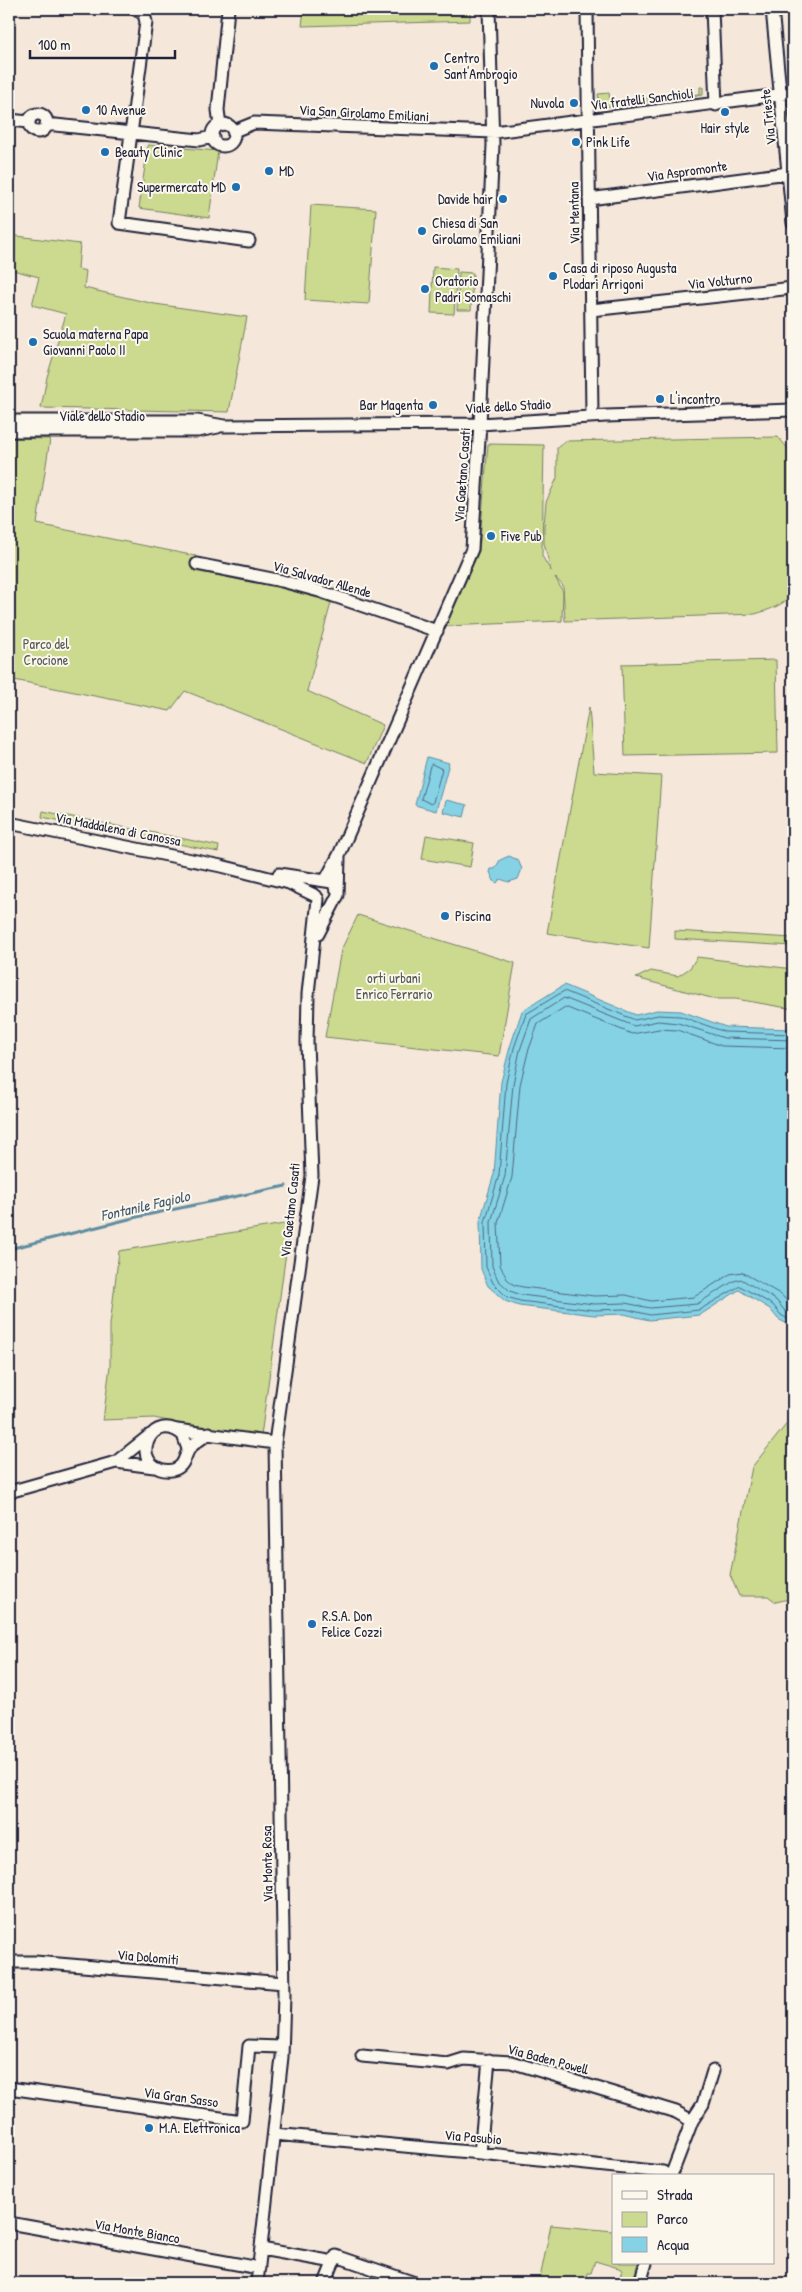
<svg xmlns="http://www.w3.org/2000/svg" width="802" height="2292" font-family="'Patrick Hand',sans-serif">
<rect width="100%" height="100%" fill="#f5e8da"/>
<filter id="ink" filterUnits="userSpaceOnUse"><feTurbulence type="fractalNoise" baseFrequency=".02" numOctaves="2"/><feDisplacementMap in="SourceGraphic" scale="10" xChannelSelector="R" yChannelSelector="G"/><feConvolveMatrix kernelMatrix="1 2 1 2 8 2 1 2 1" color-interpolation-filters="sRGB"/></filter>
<g filter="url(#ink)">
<!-- green -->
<path fill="#cbda8e" stroke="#767e64" d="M304 9H470V21L302 26Z
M700 87H703V95L603 107 599 105 598 94 609 93 610 101 700 94Z
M148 145 218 151 209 218 139 208Z
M311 205 376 209 369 304 305 300Z
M9 235 80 244 78 269 86 271 84 288 155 304 247 317 229 412 41 408 47 377 66 314 32 305 39 277 9 269Z
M433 267 457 269 454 314 431 313Z
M459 272 473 273 471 310H457Z
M778 437 793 454V594C784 605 769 610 755 614L565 621 563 586 555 577 563 592 562 621 446 626 479 551 488 444 544 445 542 556 551 571 544 543V525L546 502 557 478V448L565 441Z
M9 438 50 439 37 524 196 556 194 571 309 593 331 603 307 691 383 725 367 763 185 691 170 711 9 679Z
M776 660 778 753 625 756 622 664Z
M589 707 594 772 661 776 649 948 547 933Z
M43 811 132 829 130 835 42 817Z
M145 831 219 846 218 852 144 837Z
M426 835 474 843 470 867 422 859Z
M358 915 515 963 499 1056 325 1037 341 950Z
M675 931 793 938V946L675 939Z
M697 957 793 969V1009L736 999H715L636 978 651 971 678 976 690 968Z
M290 1223 261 1436 206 1429 154 1418 103 1420 110 1366V1325L119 1251Z
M793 1416V1598L776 1602 768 1596H739L730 1575 752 1467Z
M551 2225 613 2231V2263H638L632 2283 619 2281 622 2269 595 2261 591 2273H588L586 2283H539Z"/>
<!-- water -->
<path fill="#86d2e5" stroke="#5e8ca1" d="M427 757 449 763 436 811 415 805Z
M446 800 467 805 464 817 443 812Z
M509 856 518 860 522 869 518 879 509 882 500 879 497 883 494 881 490 872 491 869H495L500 860Z
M564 985 636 1015 657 1010 681 1011 726 1027 793 1029V1327L778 1319 770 1309 739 1290 700 1315 649 1320 624 1314 594 1315 519 1306 505 1301 488 1286 481 1269 480 1221 494 1174 501 1082 510 1047 522 1011Z"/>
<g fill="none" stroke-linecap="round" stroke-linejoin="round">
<!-- shore -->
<path stroke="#4a687f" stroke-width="1" d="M432 764 442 769 433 802 431 804 421 799 430 766Z
M793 1034 725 1032 680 1016 658 1015 635 1020 564 991 526 1014 514 1048 506 1083 499 1175 485 1222 486 1267 493 1283 507 1297 520 1301 594 1310 625 1309 650 1315 699 1310 740 1286 773 1305 781 1315 793 1322
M793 1040 724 1038 678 1023 658 1021 634 1026 564 998 531 1019 520 1050 513 1084 505 1176 491 1222 492 1266 498 1280 510 1291 521 1295 594 1304 625 1303 650 1308 697 1304 734 1281 741 1279 776 1300 785 1311 793 1315
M793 1048 722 1046 677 1030 659 1029 632 1034 565 1007 538 1024 528 1052 520 1085 512 1177 498 1223 500 1265 507 1279 514 1285 523 1287 594 1296 626 1295 651 1301 694 1297 730 1274 742 1272 780 1294 793 1306"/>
<!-- stream -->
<path stroke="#5e8ca1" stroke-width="3" d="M9 1249 137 1217 286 1186"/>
<defs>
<path id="minor" d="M135 9 144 14 146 22 119 223 249 241
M587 9 592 416
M712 9 716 105
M772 9 793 223
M29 123a9 9 0 1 1 18 0a9 9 0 1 1-18 0Z
M9 120 29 122
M46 124 199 140 213 137
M212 135a11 11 0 1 1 22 0a11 11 0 1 1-22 0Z
M220 125 218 110 228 9
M234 131 254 123 494 132 793 93
M589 199 788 173
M591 310 793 288
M9 421H197L224 426 480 424 606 416 793 410
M9 431H198L218 427
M197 564 282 581 319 591 437 631
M9 823 221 866 289 883 316 896
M279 874 332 882 338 891
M325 881 339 855 472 549 480 424 493 145 489 9
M318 934 338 895 339 857
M177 1430 275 1443
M188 1449 183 1435C153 1410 130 1458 160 1469 166 1471 174 1471 179 1467 186 1462 185 1453 190 1448 195 1442 203 1438 209 1433
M116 1462 154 1467
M9 1492 116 1462 150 1435
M9 1962H35L284 1983
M362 2056 448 2064 464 2059 511 2062 676 2112 692 2121
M9 2088 242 2121 249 2046 282 2047
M274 2134 480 2153 663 2172 668 2176
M480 2153 489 2060
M671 2176 692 2121 703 2104 713 2071
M9 2223 259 2268
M261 2249 334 2262
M257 2283 282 2057 284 1996 275 1443 312 1176 307 1042 308 994 318 899
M325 2283 336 2256 415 2283
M640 2283 646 2263"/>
</defs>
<!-- minor casing -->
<use href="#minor" stroke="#22223b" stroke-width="15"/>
<!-- minor -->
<use href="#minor" stroke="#fbf7ec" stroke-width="11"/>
</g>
</g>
<!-- markers -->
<g fill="#1f6fb2" stroke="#fbf7ec" stroke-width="2">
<circle cx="434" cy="66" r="5"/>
<circle cx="574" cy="103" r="5"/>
<circle cx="86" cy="110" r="5"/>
<circle cx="725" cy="112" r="5"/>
<circle cx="576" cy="142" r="5"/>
<circle cx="105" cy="152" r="5"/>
<circle cx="269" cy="171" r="5"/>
<circle cx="236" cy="187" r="5"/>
<circle cx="503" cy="199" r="5"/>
<circle cx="422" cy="231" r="5"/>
<circle cx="553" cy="276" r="5"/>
<circle cx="425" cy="289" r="5"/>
<circle cx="33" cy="342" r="5"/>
<circle cx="660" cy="399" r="5"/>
<circle cx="433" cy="405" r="5"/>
<circle cx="491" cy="536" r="5"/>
<circle cx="445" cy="916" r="5"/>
<circle cx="312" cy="1624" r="5"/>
<circle cx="149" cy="2128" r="5"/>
</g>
<g text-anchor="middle" stroke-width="4" stroke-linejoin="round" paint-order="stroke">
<!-- poi labels -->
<g font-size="14" fill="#22223b" stroke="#fbf7ec" text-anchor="start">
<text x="444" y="63">Centro<tspan x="444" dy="16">Sant'Ambrogio</tspan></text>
<text x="564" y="108" text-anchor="end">Nuvola</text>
<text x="96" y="115">10 Avenue</text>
<text x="725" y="133" text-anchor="middle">Hair style</text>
<text x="586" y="147">Pink Life</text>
<text x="115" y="157">Beauty Clinic</text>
<text x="279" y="176">MD</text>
<text x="226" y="192" text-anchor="end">Supermercato MD</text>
<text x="493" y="204" text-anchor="end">Davide hair</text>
<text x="432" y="228">Chiesa di San<tspan x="432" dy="16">Girolamo Emiliani</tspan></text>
<text x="563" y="273">Casa di riposo Augusta<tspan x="563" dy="16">Plodari Arrigoni</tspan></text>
<text x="435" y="286">Oratorio<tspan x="435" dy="16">Padri Somaschi</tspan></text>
<text x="43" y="339">Scuola materna Papa<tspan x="43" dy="16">Giovanni Paolo II</tspan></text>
<text x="670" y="404">L'incontro</text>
<text x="423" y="410" text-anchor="end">Bar Magenta</text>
<text x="501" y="541">Five Pub</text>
<text x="455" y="921">Piscina</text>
<text x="322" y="1621">R.S.A. Don<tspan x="322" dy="16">Felice Cozzi</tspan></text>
<text x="159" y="2133">M.A. Elettronica</text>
</g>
<!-- street labels -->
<g font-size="14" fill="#22223b" stroke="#fbf7ec">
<text transform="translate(642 99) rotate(-7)" y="5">Via fratelli Sanchioli</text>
<text transform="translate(364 113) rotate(3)" y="5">Via San Girolamo Emiliani</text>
<text transform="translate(768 117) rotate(-96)" y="5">Via Trieste</text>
<text transform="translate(687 171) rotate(-8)" y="5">Via Aspromonte</text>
<text transform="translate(574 213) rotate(-91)" y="5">Via Mentana</text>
<text transform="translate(720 281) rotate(-6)" y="5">Via Volturno</text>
<text transform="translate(508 406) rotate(-3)" y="5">Viale dello Stadio</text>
<text x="102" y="421">Viale dello Stadio</text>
<text transform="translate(462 475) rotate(-86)" y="5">Via Gaetano Casati</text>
<text transform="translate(322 579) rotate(16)" y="5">Via Salvador Allende</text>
<text transform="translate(118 829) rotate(11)" y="5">Via Maddalena di Canossa</text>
<text transform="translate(290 1210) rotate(-84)" y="5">Via Gaetano Casati</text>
<text transform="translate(267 1864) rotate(-91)" y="5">Via Monte Rosa</text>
<text transform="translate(148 1957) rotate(5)" y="5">Via Dolomiti</text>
<text transform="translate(548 2059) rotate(15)" y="5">Via Baden Powell</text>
<text transform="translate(181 2097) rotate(8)" y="5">Via Gran Sasso</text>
<text transform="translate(473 2137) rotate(5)" y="5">Via Pasubio</text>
<text transform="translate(137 2231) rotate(10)" y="5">Via Monte Bianco</text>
</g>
<!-- park labels -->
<g font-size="14" fill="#555954" stroke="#fbf7ec">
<text x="46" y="649">Parco del<tspan x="46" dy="16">Crocione</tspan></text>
<text x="394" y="983">orti urbani<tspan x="394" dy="16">Enrico Ferrario</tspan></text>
</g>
<!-- water labels -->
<g font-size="15" font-style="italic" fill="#40576e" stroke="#fbf7ec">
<text transform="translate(145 1206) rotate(-13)" y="5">Fontanile Fagiolo</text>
</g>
</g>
<!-- margin -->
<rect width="802" height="2292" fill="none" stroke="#fbf7ec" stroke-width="30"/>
<rect x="15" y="15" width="772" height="2262" fill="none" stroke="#22223b" stroke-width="2" filter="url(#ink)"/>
<!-- legend -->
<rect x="612" y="2174" width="162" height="90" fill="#fbf7ec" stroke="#a4a2a5"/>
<rect x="622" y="2191" width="25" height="8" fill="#fbf7ec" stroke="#a4a2a5"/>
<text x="657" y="2200" font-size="15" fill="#22223b">Strada</text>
<rect x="622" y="2212" width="25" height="15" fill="#cbda8e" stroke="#a4a2a5"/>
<text x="657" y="2224" font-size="15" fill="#22223b">Parco</text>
<rect x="622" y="2237" width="25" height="15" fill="#86d2e5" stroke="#a4a2a5"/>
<text x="657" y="2250" font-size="15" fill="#22223b">Acqua</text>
<!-- scale -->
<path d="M30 50v8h145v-8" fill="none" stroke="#22223b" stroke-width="2.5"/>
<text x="38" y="50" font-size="15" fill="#22223b" stroke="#fbf7ec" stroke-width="4" paint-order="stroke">100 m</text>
</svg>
